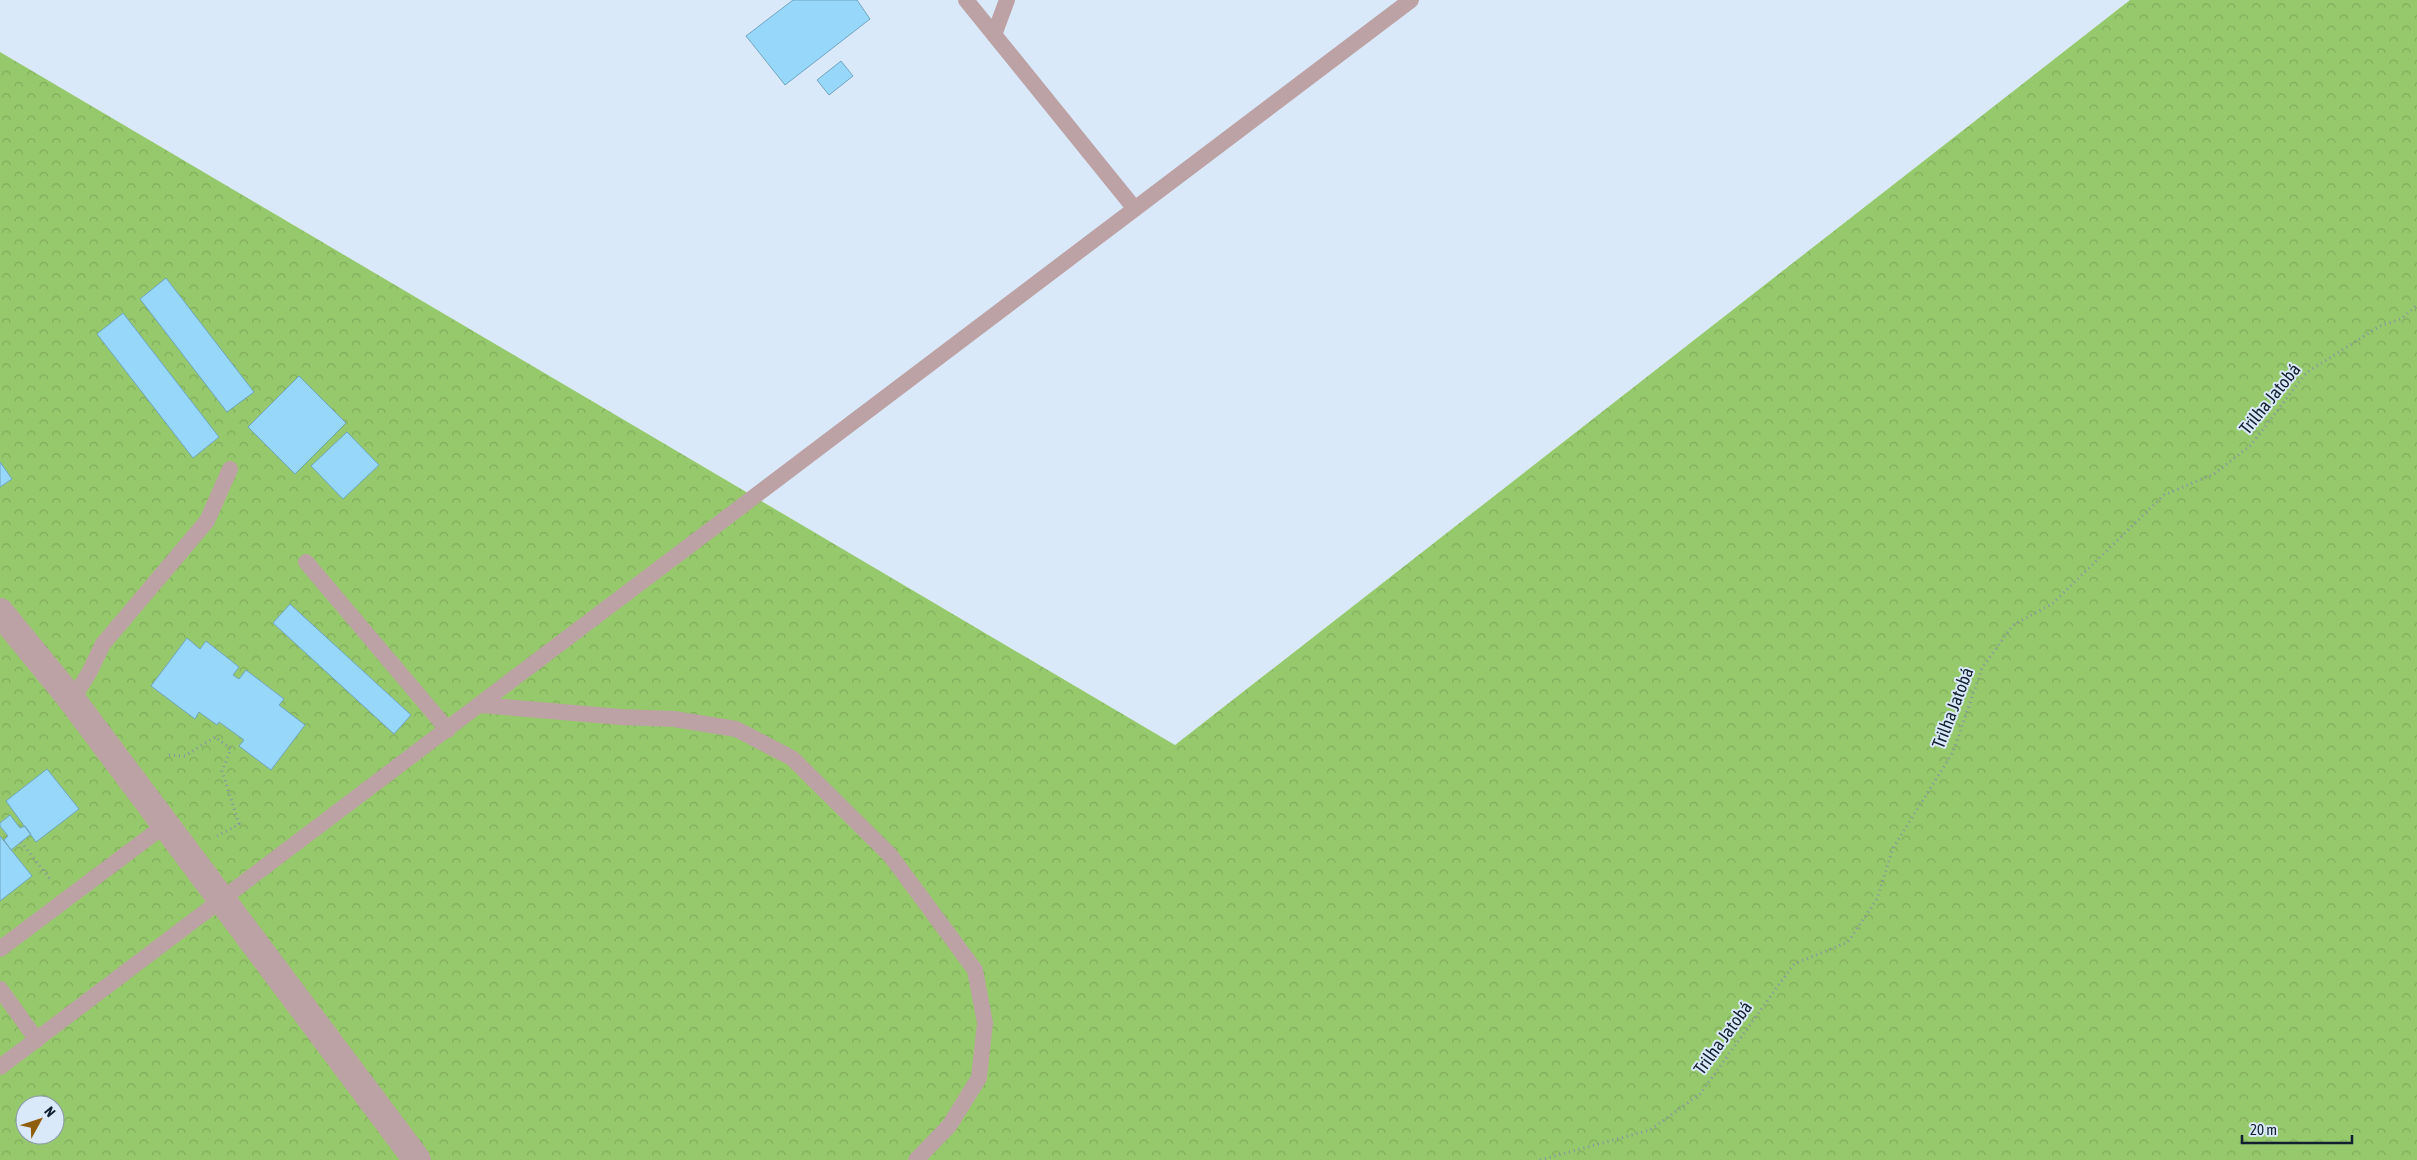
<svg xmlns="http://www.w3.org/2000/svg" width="2417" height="1160" font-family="'Asap Condensed',sans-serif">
<defs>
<pattern id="forest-crowns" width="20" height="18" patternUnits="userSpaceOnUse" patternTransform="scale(1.25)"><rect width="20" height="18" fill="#96c96b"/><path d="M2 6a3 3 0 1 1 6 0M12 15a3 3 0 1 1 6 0" fill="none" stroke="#80ac5d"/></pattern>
</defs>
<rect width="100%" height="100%" fill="#dae9f9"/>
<!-- forest -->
<path fill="url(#forest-crowns)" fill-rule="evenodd" d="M2130 0H2417V1160H0V52L1175 745ZM25 1105H55V1135H25Z"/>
<!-- building -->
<path fill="#97d8fa" stroke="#70a4c0" d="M793 0H857L870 19 785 85 746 36Z
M841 61 853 76 829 95 817 80Z
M166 278 254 392 227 412 140 299Z
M123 313 219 437 193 458 97 334Z
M299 376 346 423 295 474 248 427Z
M347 432 379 465 343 499 311 466Z
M0 462 12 479 0 487Z
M290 604 411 715 394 734 273 623Z
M187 638 200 649 206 641 239 667 233 675 239 679 246 670 284 699 279 705 305 725 271 770 239 746 244 740 219 722 217 725 199 712 195 719 151 686Z
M47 769 79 809 36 842 6 801Z
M10 815 20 828 25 826 31 834 11 850 4 840 8 836 0 826V823Z
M0 836 32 876 0 901Z"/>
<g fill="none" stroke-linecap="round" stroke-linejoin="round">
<!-- path -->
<path stroke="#8593a3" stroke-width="3" stroke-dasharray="1 4" stroke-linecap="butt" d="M169 755 185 756 215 737 231 749 222 771 239 824 214 838
M21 842 50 879
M1540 1160 1650 1130 1700 1094 1794 964 1848 942 1877 899 1893 848 1953 752 1982 668 2013 625 2052 604 2164 495 2214 474 2251 445 2306 373 2380 326 2401 319 2417 305"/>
<!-- service -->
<path stroke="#bca2a4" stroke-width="16" d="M966 0 1135 209
M994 35 1007 0
M306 562 448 730
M72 700 89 673 103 644 207 521 230 469
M480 705 621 717 674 719 736 729 792 758 890 855 975 970 985 1023 979 1078 949 1126 916 1160
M0 949 165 825
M0 989 37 1040
M0 1067 1411 0"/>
<!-- minor -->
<path stroke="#bca2a4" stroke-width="28" d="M0 612 72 700 417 1160"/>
</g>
<g text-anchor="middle" stroke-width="4" stroke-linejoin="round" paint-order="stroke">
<!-- street labels -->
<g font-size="18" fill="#121f2e" stroke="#dae9f9">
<text transform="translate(2270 399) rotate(-51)" y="6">Trilha Jatobá</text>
<text transform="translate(1953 708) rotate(-69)" y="6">Trilha Jatobá</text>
<text transform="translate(1723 1038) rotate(-54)" y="6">Trilha Jatobá</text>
</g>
</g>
<!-- north arrow -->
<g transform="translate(40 1120) rotate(50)"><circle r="24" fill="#dae9f9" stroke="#8a98a8"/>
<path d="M0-4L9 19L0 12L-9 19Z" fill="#905f0d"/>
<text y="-8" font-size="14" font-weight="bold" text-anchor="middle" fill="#121f2e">N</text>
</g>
<!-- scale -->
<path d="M2242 1135v8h110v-8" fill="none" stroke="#121f2e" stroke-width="2.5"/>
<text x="2250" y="1135" font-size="15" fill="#121f2e" stroke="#dae9f9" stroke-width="4" paint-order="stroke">20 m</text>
</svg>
